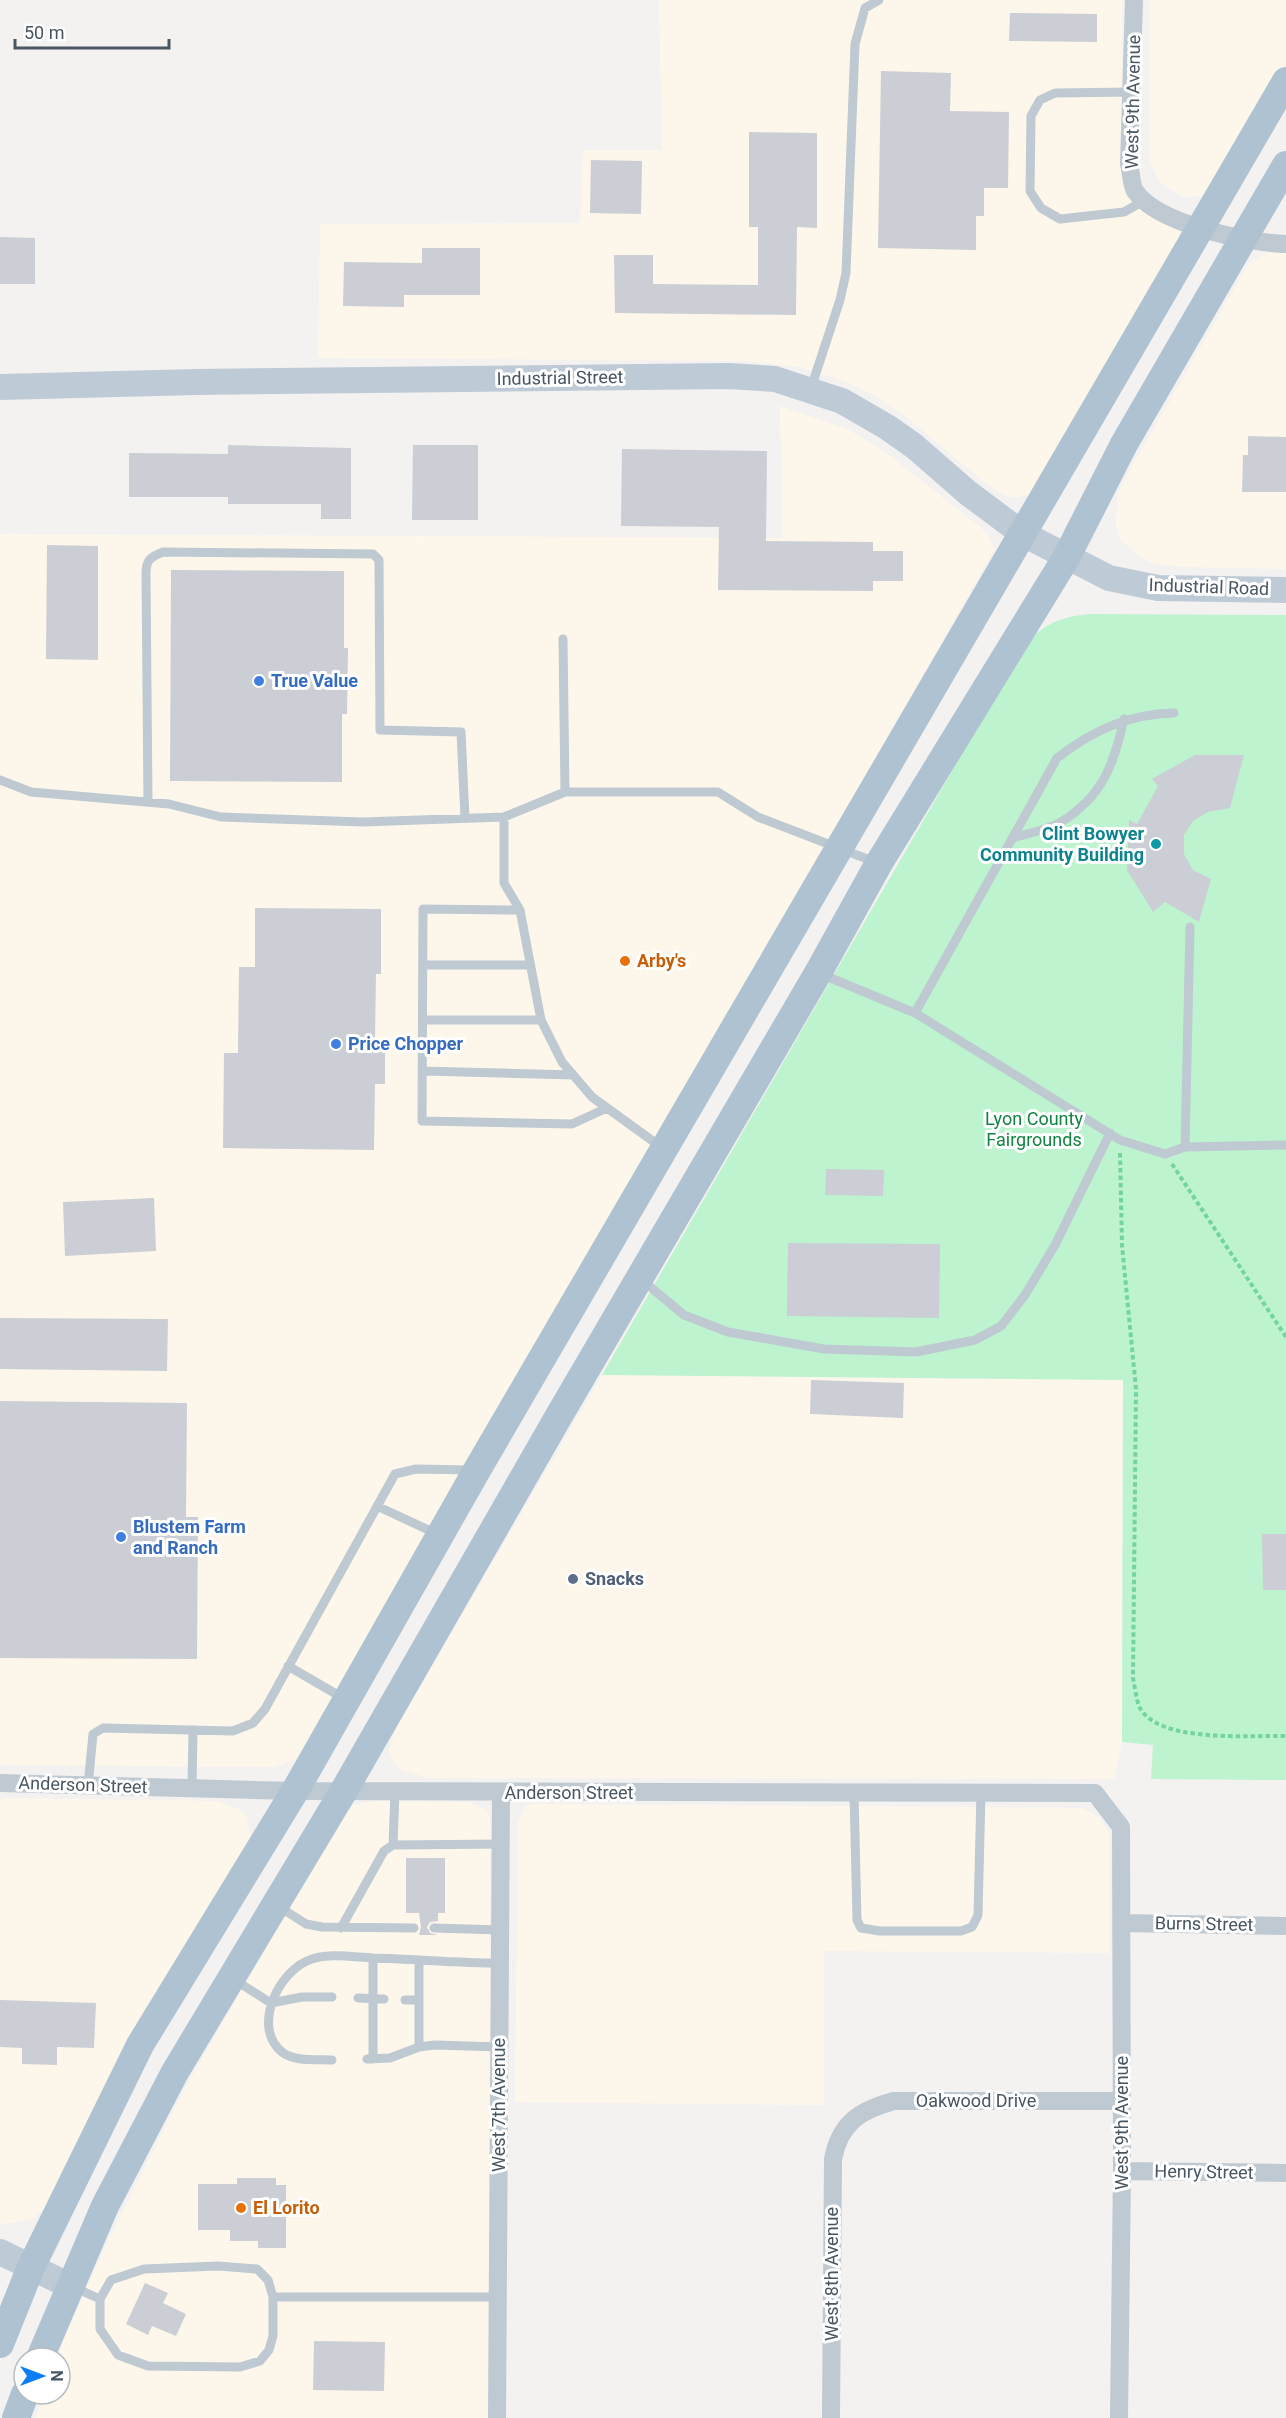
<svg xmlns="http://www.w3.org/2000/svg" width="1286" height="2418" font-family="Roboto,sans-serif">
<rect width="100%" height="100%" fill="#f4f1f1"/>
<!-- commercial -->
<path fill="#fdf7eb" d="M659 0H1122L1121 168 1179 230V241L1032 494 1012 498 1000 493 984 482 903 414 870 393 837 378 798 367 743 361 318 358 320 224 580 223 583 150H662Z
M1150 0H1286V63L1212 190 1202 196 1183 197 1161 183 1150 164Z
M1286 251V569L1189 567 1157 564 1145 560 1121 540 1116 526 1117 497 1122 484 1249 263 1267 253Z
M780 406 847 429 884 451 987 533 994 550 741 994 307 1744 296 1759 274 1767 0 1765V534L782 538Z
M602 1375 1123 1380 1122 1742 1114 1779 429 1778 400 1769 392 1760 389 1751 396 1729Z
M0 1798 217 1801 239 1809 245 1814 251 1836 46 2209 31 2219 3 2224 0 2223Z
M377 1801 469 1802 487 1810 490 1820 488 2418H36L44 2394H60V2358H57L62 2344 107 2243 183 2092 343 1814 352 1805Z
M535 1804 1080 1808 1099 1817 1109 1833V1953L824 1951V2105L515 2102 518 1823 525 1806Z"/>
<!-- green -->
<path fill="#bef3cf" d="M1091 614 1286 615V1780L1151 1779 1153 1745 1122 1742 1123 1380 602 1375 1025 645C1044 623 1063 616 1091 614Z"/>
<!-- building -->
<path fill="#cbced4" d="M1010 13 1097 14V42L1009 41Z
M881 71 951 73 950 111 1009 112 1008 188H984V216H976V250L878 248Z
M749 132 817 133V228L797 227 796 315 615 313 614 255H653V284L758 285V227H749Z
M591 160 642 161 641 214 590 213Z
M0 237 35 238V284H0Z
M422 248H480V295H404V307L343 306 344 262 422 263Z
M1248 436 1286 437V492H1242L1243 455H1248Z
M228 445 351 448V519H321V504H228V497H129V453L228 454Z
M413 445H478V520H412Z
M622 449 767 451 766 541 873 542V551H903V581H873V591L718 590 719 527 621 526Z
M47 545 98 546V660L46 659Z
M171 570 344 571V648H348L347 714H342V782L170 781Z
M1195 755H1244L1230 808 1208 812 1193 821 1184 835V854L1193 870 1211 879 1199 922 1165 902 1153 912 1127 870 1129 820 1137 824 1158 786 1152 779Z
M255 908 381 909V974H376L375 1040H385V1084H375L374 1150 223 1148 224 1053H238L239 967H255Z
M826 1169 884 1170 883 1196 825 1195Z
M154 1198 156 1251 65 1256 63 1202Z
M788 1243 940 1244 939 1318 787 1316Z
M0 1318 168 1319 167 1371 0 1369Z
M811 1380 904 1383 903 1418 810 1414Z
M0 1401 187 1403 186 1517H198L197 1659 0 1658Z
M1262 1534H1286V1590H1263Z
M406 1858H445V1913H438V1921L430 1922 427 1927 430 1933 438 1935H419L421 1927 419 1913H406Z
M0 2000 96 2003 94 2048 57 2047V2065L22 2064V2048L0 2047Z
M237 2178H276V2185H286V2248H258V2241H230V2230H198V2184H237Z
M145 2283 168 2293 163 2303 186 2314 176 2336 152 2326 148 2335 126 2324Z
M314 2341 385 2342 384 2391 313 2390Z"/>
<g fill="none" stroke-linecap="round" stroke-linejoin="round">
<!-- path -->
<path stroke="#73d49f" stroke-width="4" stroke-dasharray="4.5 3" stroke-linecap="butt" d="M1120 1153 1122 1245 1136 1389 1133 1678C1135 1687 1136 1698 1139 1706 1156 1744 1251 1735 1286 1736
M1172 1164 1286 1337"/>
<!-- lane -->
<path stroke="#bec9d1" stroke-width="9" d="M1132 92 1055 93 1040 100 1031 116 1030 191 1041 208 1060 219 1124 212 1145 200
M811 388 840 300 846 273 855 44 865 8 879 0
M563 639 565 792H718L758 817 875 862
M0 780 31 792 169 804 221 817 363 822 504 817 565 792
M148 802 146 574C146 560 150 557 163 552L373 554 379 560 380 730 461 732 465 818
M504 817V883L520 910 541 1020 562 1062 592 1097 661 1147
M1013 838C1028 833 1048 830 1061 822 1103 796 1114 764 1124 719
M520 910 423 909 422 1121 572 1124 607 1108
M423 965H529
M821 974 915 1013 1120 1140 1165 1154 1185 1147 1286 1145
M915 1013 1057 758C1093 730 1129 714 1174 713
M423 1020H541
M422 1071 573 1075
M1185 1147 1190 927
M642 1280 684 1315 728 1332 824 1349 916 1352 975 1340 1001 1326 1025 1295 1055 1245 1110 1133
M377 1506 437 1534
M288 1666 343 1698
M88 1786 93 1734 103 1728 233 1731 253 1723 265 1709 395 1474 416 1469 471 1470
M192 1789 193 1730
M854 1793 857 1920 861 1928 880 1931H961L972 1927 978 1915 981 1793
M393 1845 395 1792
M278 1906 306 1924 322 1927 414 1928
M341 1928 384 1851 393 1845 501 1844
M434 1928 500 1930
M373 1958V2059
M233 1979 271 2003 302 1997H332
M358 1998 384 1999
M405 2000H419
M419 2047V1960
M367 2059 390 2058 419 2047 435 2045 500 2047
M332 2060C317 2059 294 2062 282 2052 251 2027 279 1969 312 1959 330 1953 353 1957 372 1958 415 1959 457 1963 500 1963
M73 2287 100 2299
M273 2297 268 2280 257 2269 218 2266 144 2269 111 2280 100 2299V2329L118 2355 148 2366 240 2367 260 2361 269 2350 273 2336V2297H498"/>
<!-- street -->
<path stroke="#bec9d1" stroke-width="18" d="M1134 0 1129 164C1131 171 1131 184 1135 191 1157 224 1248 243 1286 244
M0 1783 295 1791 1095 1793 1121 1827 1122 2171 1119 2418
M1123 1923 1286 1926
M1122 2171 1286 2173
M497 2418 501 1793
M831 2418 833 2159C840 2123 860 2110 894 2101H1122"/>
<!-- secondary -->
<path stroke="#becbd6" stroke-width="26" d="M0 387 197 382 729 376 775 379 842 401 887 427 914 446 968 493 1023 534 1109 578 1158 588 1286 590
M0 2252 70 2286"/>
<!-- primary -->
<path stroke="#afc2d1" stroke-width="28" d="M0 2344 31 2267 140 2045 295 1791 477 1470 1286 81
M40 2358 105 2206 175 2072 343 1792 560 1414 818 973 879 863 1066 558 1124 444 1286 165
M16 2418 25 2394"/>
</g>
<!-- markers -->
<g fill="#3f7fe0" stroke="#fff" stroke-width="2">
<circle cx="259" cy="681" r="6"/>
<circle cx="336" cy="1044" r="6"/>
<circle cx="121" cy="1537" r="6"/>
</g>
<circle fill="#0f9aa8" stroke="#fff" stroke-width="2" cx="1156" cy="844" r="6"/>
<g fill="#e8710a" stroke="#fff" stroke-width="2">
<circle cx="625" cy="961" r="6"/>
<circle cx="241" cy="2208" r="6"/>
</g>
<circle fill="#5c6f8a" stroke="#fff" stroke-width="2" cx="573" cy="1579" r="6"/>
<g text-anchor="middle" stroke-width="6" stroke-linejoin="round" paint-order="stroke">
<!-- street labels -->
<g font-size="18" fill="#475660" stroke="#fff">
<text transform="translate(1133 102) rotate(-89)" y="6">West 9th Avenue</text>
<text transform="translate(560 378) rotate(-1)" y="6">Industrial Street</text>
<text transform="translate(1209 587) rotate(2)" y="6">Industrial Road</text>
<text transform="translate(83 1785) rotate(2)" y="6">Anderson Street</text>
<text x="569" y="1799">Anderson Street</text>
<text transform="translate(1204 1924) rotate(1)" y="6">Burns Street</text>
<text x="976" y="2107">Oakwood Drive</text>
<text transform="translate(499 2105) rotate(-90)" y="6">West 7th Avenue</text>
<text transform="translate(1122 2123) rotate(-90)" y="6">West 9th Avenue</text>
<text transform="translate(1204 2172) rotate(1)" y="6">Henry Street</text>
<text transform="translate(832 2274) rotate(-90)" y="6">West 8th Avenue</text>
</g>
<!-- shop labels -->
<g font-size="18" font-weight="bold" fill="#366cbe" stroke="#fff" text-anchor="start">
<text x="271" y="687">True Value</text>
<text x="348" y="1050">Price Chopper</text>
<text x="133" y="1533">Blustem Farm<tspan x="133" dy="21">and Ranch</tspan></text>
</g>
<!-- culture labels -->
<g font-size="18" font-weight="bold" fill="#0d838f" stroke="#fff" text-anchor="end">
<text x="1144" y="840">Clint Bowyer<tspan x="1144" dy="21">Community Building</tspan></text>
</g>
<!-- food labels -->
<g font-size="18" font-weight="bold" fill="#c56008" stroke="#fff" text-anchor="start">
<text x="637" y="967">Arby's</text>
<text x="253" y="2214">El Lorito</text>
</g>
<!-- park labels -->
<g font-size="18" fill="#118343" stroke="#fff">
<text x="1034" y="1125">Lyon County<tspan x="1034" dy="21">Fairgrounds</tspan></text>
</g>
<!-- service labels -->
<g font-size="18" font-weight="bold" fill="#4e5e75" stroke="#fff" text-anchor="start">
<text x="585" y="1585">Snacks</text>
</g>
</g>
<!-- north arrow -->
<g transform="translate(42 2376) rotate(90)"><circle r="28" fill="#ffffff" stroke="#b5bbbf" stroke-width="1.5"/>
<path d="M0-4.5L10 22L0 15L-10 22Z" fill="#0d7df2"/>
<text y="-9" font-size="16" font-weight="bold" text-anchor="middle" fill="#475660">N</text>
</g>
<!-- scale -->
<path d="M15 39v9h154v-9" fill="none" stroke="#475660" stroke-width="3"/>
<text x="24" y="39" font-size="18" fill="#475660" stroke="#ffffff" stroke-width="4.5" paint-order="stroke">50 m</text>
</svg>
